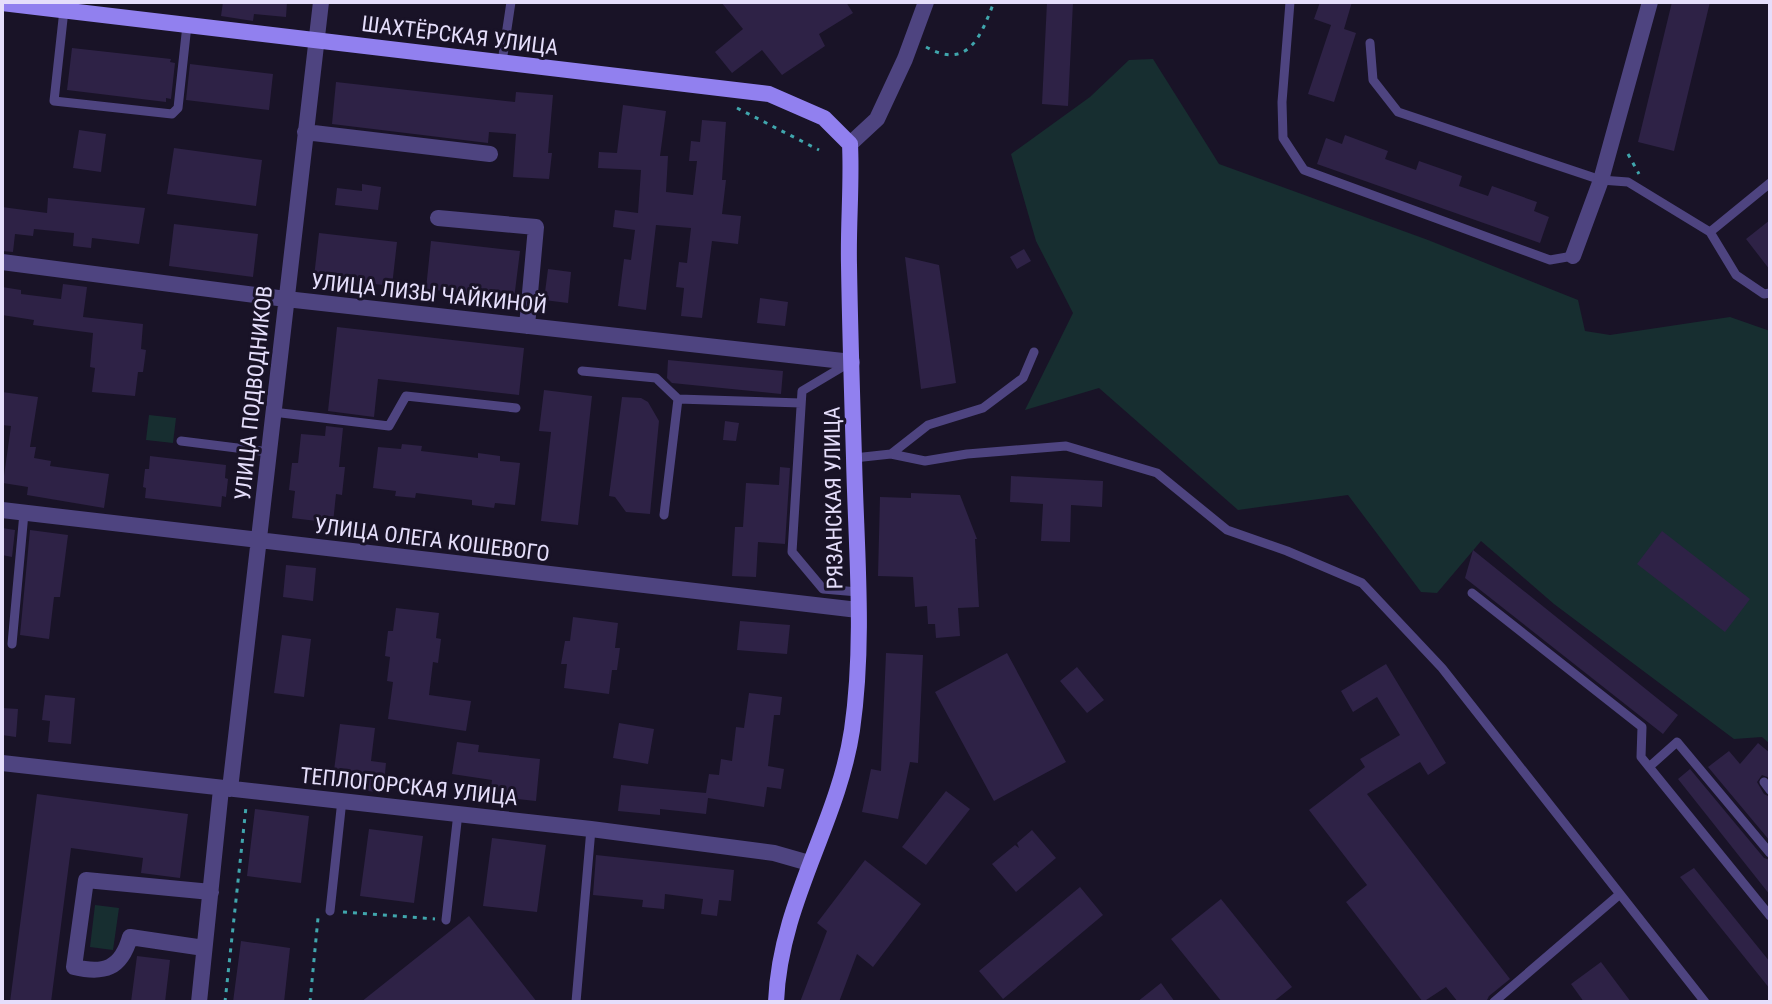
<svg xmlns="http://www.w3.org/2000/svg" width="1772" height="1004" font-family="'Roboto Condensed',sans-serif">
<rect width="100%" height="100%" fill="#191327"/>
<!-- green -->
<path fill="#172e30" d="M1153 59 1219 164 1428 240 1578 300 1585 331 1610 335 1730 317 1770 331V744L1762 737 1734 739 1554 604 1481 541 1437 593 1421 592 1348 495 1238 510 1099 388 1025 410 1073 313 1036 241 1011 154 1090 97 1129 60Z
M149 415 176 418 173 443 146 440Z
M95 905 119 908 113 950 90 947Z"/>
<!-- building -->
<path fill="#2e2246" d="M223 2H287L286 17 254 14 253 21 221 16Z
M721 2H846L853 13 819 34 825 46 782 75 762 50 732 73 715 52 743 29Z
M1047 2H1073L1068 106 1042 104Z
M1320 2H1352L1344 29 1356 33 1334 102 1308 94 1331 25 1314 19Z
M1672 2H1710L1674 151 1638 142Z
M72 48 171 59 170 62 175 63 171 99 166 98V102L67 90Z
M190 64 273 74 269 110 186 100Z
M336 82 515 102 516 92 553 95 548 153H552L549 179 513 177 516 134 489 132 488 143 332 124Z
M623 105 666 111 660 156H668L666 192 693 195 697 161H689L691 141 700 142 702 120 726 122 722 180H726L722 214 741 216 738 244 712 241 702 318 681 316 684 288 676 287 679 262 687 263 691 228 656 225 646 310 618 306 624 259 631 260 635 230 613 227 615 210 638 213 641 170 598 168 599 152 617 153Z
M79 130 106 134 101 172 73 168Z
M1345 135 1388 151 1385 159 1416 170 1419 161 1462 176 1459 186 1488 196 1492 186 1537 202 1534 211 1549 217 1540 243 1317 164 1326 138 1342 144Z
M174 148 262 160 256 206 167 194Z
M362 184 381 187 378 210 335 205 337 188 362 191Z
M48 198 145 208 139 244 92 238 91 248 73 246 74 233 34 229 33 236 15 234 13 252 2 251V207L47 213Z
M1770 220V270L1746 239Z
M174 224 258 234 253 277 169 266Z
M319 233 397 242 392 286 314 277Z
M431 241 520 251 514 299 426 289Z
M1024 249 1031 261 1017 269 1010 257Z
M905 257 939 265 956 383 921 389Z
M548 269 571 272 568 303 544 300Z
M63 284 87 287 83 317 143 324 141 349 146 350 143 372H138L135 396 92 392 95 368 90 367 93 333 33 325 34 320 2 315V287L21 290V294L61 299Z
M760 298 788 302 785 326 757 323Z
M337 327 524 348 519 395 378 379 374 417 328 411Z
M668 360 783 371 781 394 672 383 667 378Z
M544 390 592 396 578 525 541 521 551 432 539 431Z
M2 392 38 397 30 447H36L34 458 51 461 50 466 109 474 104 508 27 495 28 487 3 483 11 426 2 425Z
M622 397 641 398 648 402 659 421 650 514 626 512 615 497 609 496Z
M725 421 739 423 736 441 723 440Z
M326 426 343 428 339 467H345L342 495 336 494 333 523 292 518 295 491 289 490 292 463H298L301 434 325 436Z
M402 444 422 446 421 451 478 458V453L500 456V461L520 463 515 505 495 503 494 508 472 505V500L416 493 415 498 395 496 396 491 373 488 378 447 401 449Z
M150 456 226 465 225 478 228 479 226 497 222 496 221 507 145 498 146 488 143 487 145 469H149Z
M780 467 790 468 785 544 758 542 756 577 732 576 735 527H743L746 483 779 485Z
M1011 476 1103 481 1102 507 1071 505 1070 542 1041 541 1043 504 1010 502Z
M911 493 960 495 977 539H975L979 607 958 608 960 636 936 638 935 624H928L927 606 915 607 913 577 878 576 880 497 911 498Z
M2 528 15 530 12 557 2 555Z
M30 530 68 535 60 597H54L49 639 20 635Z
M1662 531 1750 599 1725 632 1637 564Z
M1473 550 1678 715 1663 734 1465 578Z
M286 565 316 568 313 601 283 597Z
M396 608 439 613 436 638 441 639 438 663 433 662 429 695 471 701 466 731 388 719 393 682 387 681 390 657 385 656 388 631H393Z
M573 617 618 623 615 648H620L617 670H612L609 694 564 688 567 664H561L565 641H570Z
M740 621 790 625 787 654 737 650Z
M282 635 311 639 304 697 274 693Z
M886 653 923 655 918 763 910 762 898 819 862 812 871 769 881 771Z
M1007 653 1066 762 994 801 935 692Z
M1386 664 1446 763 1428 775 1420 762 1367 794 1510 979 1489 996 1486 1002H1458L1446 987 1423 1002 1346 902 1367 885 1309 810 1365 767 1360 759 1400 735 1377 697 1353 712 1341 691Z
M1077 667 1104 700 1087 713 1060 681Z
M749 693 782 697 780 715H774L768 766 784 769 781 789 767 787 764 807 708 798 706 814 660 809V815L618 811 621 785 706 793 709 774 719 775 721 759 732 761 736 727 744 728Z
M45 695 75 698 71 744 48 742 50 721 42 720Z
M2 708 18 709 16 737 2 735Z
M619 723 654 729 648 764 613 758Z
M340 724 375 728 371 761 386 763 383 793 332 786Z
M457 742 479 745 478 752 540 759 536 801 490 796 492 780 452 774Z
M1758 743 1770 753V778L1762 775 1757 782 1764 794 1770 797V841L1708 767 1729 751 1740 764Z
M1690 769 1764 858 1770 860V895L1678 779Z
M946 791 970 809 926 865 902 847Z
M37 794 188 814 180 878 141 873 143 858 71 848 51 1002H10Z
M255 809 309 816 301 883 247 876Z
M369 829 423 836 414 903 360 896Z
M1032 830 1056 858 1016 892 992 864 1015 845 1019 848 1017 843Z
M492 838 546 845 537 912 483 906Z
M596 855 734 870 731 901 719 900 717 916 701 914 703 899 665 894 664 909 642 907 643 900 593 895Z
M865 860 921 904 873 967 857 954 839 1002H800L827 931 817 923Z
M1694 868 1770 962V989L1680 877Z
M1080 887 1103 915 1003 999 979 971Z
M1221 899 1292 987 1273 1002H1222L1171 939Z
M469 916 537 1002H361Z
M241 941 290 948 284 1002H233Z
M137 956 170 960 165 1002H131Z
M1601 962 1631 1002H1584L1571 984Z
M1161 983 1175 1002H1137Z"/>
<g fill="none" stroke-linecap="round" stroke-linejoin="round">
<!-- path -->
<path stroke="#40a6ad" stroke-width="3" stroke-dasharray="4 6" stroke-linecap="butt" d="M926 47C969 71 981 35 994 2
M737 108 819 150
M1628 154 1639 174
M343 912 435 919
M225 1002 246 807
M310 1002 318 918"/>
<!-- service -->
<path stroke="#4e4480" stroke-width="9" d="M1290 2 1282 102 1283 138 1304 170 1550 260 1573 256
M64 10 54 101 172 114 178 108 187 25
M1370 43 1373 80 1398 112 1601 180 1628 182 1710 232 1736 275 1764 294 1770 293
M502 62 511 2
M1710 232 1770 183
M849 363 802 391 792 552 823 589 858 592
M582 371 656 378 678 399 801 403
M273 412 389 426 406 396 516 408
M181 441 269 452
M891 454 928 425 983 408 1023 378 1034 352
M854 458 891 454 925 461 967 454 1066 446 1157 473 1227 530 1287 551 1362 583 1442 668 1705 1002
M664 515 678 399
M1472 593 1642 727 1641 757 1770 916
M12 644 24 513
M1649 767 1677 742 1770 853
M1764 782 1770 790
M330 911 342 800
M446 920 458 813
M576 1002 591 829
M1494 1002 1620 894"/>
<!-- minor -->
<path stroke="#4e4480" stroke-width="16" d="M305 132 490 154
M438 218 536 227 527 326
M1573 256 1601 180 1650 2
M2 262 286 299 852 362
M2 510 858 610
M2 763 591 829 774 853 809 863
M230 789 321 2
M204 948 130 937C121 969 104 974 74 967L86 880 211 892
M199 1002 221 789"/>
<!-- tertiary -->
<path stroke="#4e4480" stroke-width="16" d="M850 144 877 119 905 59 926 2"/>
<!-- secondary -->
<path stroke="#9180ef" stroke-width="16" d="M2 3 769 94 824 118 850 144C852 184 848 224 849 265 850 329 852 394 854 458 856 548 865 640 852 730 838 824 780 902 776 1002"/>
</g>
<g text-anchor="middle" stroke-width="6" stroke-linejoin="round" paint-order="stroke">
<!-- street labels -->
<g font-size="22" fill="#e5defb" stroke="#191327">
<text transform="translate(460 35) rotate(7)" y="8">ШАХТЁРСКАЯ УЛИЦА</text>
<text transform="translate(429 293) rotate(6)" y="8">УЛИЦА ЛИЗЫ ЧАЙКИНОЙ</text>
<text transform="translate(253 393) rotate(-84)" y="8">УЛИЦА ПОДВОДНИКОВ</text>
<text transform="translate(833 498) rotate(-91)" y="8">РЯЗАНСКАЯ УЛИЦА</text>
<text transform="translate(432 539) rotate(7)" y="8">УЛИЦА ОЛЕГА КОШЕВОГО</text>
<text transform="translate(409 786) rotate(6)" y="8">ТЕПЛОГОРСКАЯ УЛИЦА</text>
</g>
</g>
<!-- border -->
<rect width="1772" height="1004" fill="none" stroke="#e5defb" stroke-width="8"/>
</svg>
